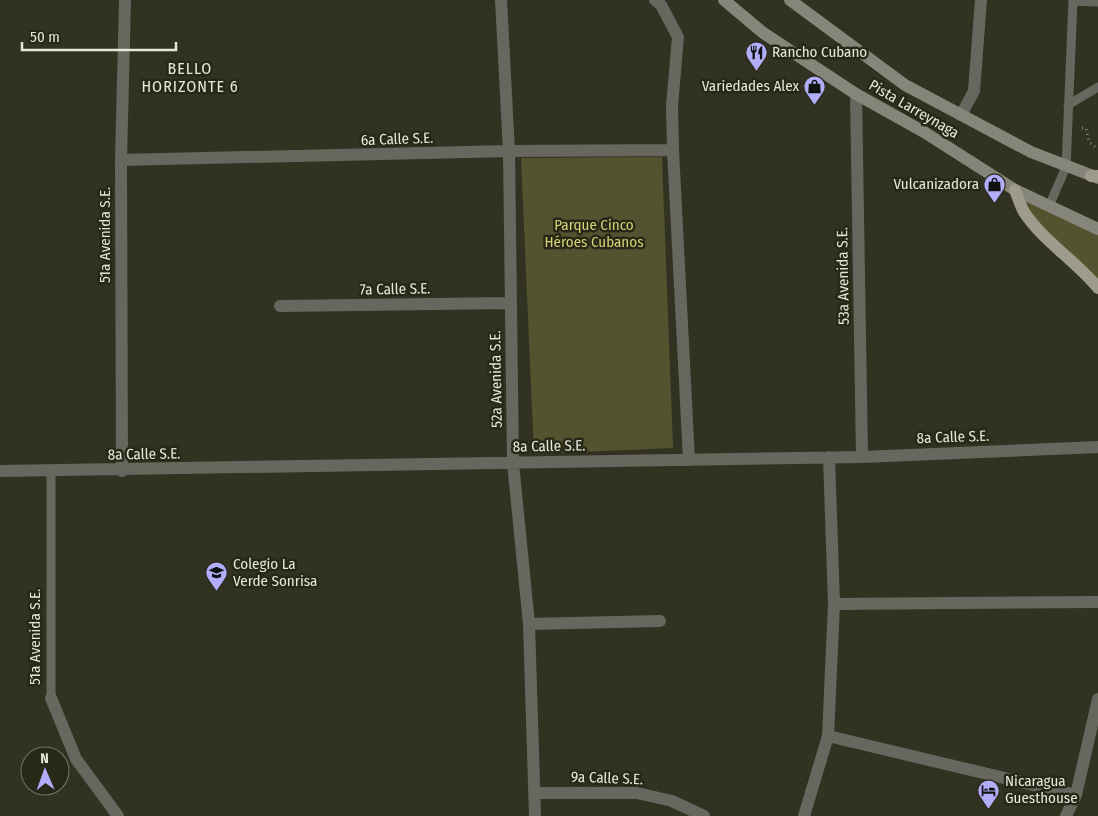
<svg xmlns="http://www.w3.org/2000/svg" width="1098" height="816" font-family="'Fira Sans Condensed',sans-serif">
<rect width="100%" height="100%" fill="#323222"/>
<!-- green -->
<path fill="#54532f" d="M662 157 673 448 534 454 521 158Z
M1015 190 1098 229V288L1033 224Z"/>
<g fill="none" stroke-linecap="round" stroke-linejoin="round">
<!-- path -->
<path stroke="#808072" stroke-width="3" stroke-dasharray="1 4" stroke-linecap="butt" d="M1082 128H1086L1089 142 1098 149"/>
<!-- lane -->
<path stroke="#67675f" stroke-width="9" d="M1073 1 1098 2
M1068 105 1098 87
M1049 206 1066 167 1073 0
M51 698V470"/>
<!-- street -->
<path stroke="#67675f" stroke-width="12" d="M501 0 509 151 513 463 529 624 535 816
M655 0 661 5 678 37 672 106 673 150 689 460
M856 94 862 457
M961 115 974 91 981 0
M121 160 509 151 673 150
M280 306 511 303
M0 471 862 457 1098 447
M122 471 121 160 125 0
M834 604 1098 602
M529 624 660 621
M51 698 76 759 118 816
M828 736 1076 795
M535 793H637L672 801 704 816
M804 816 828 736 834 604 829 457
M1066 816 1076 795 1098 699"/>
<!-- secondary -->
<path stroke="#858579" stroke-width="12" d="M724 0 762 32 856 94 924 132 1015 190 1098 229
M790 0 905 85 1031 152 1098 178"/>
<!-- primary -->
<path stroke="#9d9c8c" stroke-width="12" d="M1091 176H1098
M1015 190C1018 197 1020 205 1024 212 1043 241 1076 261 1098 288"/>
</g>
<!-- icons -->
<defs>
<symbol id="restaurant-pin" viewBox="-11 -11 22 30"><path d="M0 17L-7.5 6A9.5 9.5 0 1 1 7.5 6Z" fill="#b2adf9" stroke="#282818"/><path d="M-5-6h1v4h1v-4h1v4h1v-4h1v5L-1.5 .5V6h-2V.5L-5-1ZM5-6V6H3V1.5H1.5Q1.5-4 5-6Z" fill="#111"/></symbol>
<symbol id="shop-pin" viewBox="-11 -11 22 30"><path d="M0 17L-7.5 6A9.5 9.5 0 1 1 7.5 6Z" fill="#b2adf9" stroke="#282818"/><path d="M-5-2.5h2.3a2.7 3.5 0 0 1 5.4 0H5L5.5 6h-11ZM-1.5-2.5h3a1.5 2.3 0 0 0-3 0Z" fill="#111"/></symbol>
<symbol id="school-pin" viewBox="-11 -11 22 30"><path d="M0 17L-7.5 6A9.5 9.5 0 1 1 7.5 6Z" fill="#b2adf9" stroke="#282818"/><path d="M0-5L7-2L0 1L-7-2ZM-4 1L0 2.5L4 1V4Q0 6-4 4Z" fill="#111"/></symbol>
<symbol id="hotel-pin" viewBox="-11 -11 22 30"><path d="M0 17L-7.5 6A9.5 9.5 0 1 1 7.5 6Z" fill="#b2adf9" stroke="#282818"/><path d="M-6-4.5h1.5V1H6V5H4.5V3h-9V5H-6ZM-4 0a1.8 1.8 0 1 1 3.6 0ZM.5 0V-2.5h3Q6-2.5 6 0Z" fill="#111"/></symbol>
</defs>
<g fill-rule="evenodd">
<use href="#restaurant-pin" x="744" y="40" width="25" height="34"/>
<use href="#shop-pin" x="802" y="74" width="25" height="34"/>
<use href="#shop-pin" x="982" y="172" width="25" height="34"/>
<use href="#school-pin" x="204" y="560" width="25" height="34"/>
<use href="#hotel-pin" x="976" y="778" width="25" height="34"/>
</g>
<g text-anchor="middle" stroke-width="5" stroke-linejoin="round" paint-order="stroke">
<!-- poi labels -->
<g font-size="15" fill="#e6e6db" stroke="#282818" text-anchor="start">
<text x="772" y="57">Rancho Cubano</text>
<text x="799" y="91" text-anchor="end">Variedades Alex</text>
<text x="979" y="189" text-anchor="end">Vulcanizadora</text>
<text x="233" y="569">Colegio La<tspan x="233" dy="17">Verde Sonrisa</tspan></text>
<text x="1005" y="786">Nicaragua<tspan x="1005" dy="17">Guesthouse</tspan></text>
</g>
<!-- street labels -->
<g font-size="15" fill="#e6e6db" stroke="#282818">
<text transform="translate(914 109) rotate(30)" y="5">Pista Larreynaga</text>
<text transform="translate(397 139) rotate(-2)" y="5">6a Calle S.E.</text>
<text transform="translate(105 235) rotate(-90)" y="5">51a Avenida S.E.</text>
<text transform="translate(843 276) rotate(-91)" y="5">53a Avenida S.E.</text>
<text transform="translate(395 289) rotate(-1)" y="5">7a Calle S.E.</text>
<text transform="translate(496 379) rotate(-91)" y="5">52a Avenida S.E.</text>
<text transform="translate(953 437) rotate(-2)" y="5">8a Calle S.E.</text>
<text transform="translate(549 446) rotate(-1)" y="5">8a Calle S.E.</text>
<text transform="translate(144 454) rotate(-1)" y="5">8a Calle S.E.</text>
<text transform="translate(35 637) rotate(-90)" y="5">51a Avenida S.E.</text>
<text transform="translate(607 778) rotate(2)" y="5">9a Calle S.E.</text>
</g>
<!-- park labels -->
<g font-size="15" fill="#d5d174" stroke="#282818">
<text x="594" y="230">Parque Cinco<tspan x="594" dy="17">Héroes Cubanos</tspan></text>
</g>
<!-- neighbourhood labels -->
<g font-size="16" letter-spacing="1" fill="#e6e6db" stroke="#282818">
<text x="190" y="74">BELLO<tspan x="190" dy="18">HORIZONTE 6</tspan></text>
</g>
</g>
<!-- north arrow -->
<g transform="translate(45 771) rotate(358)"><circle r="24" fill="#282818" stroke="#747466"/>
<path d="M0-4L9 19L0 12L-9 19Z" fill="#b2adf9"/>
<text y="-8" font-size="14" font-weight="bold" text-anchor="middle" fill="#e6e6db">N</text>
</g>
<!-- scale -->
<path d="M22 42v8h154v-8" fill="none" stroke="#e6e6db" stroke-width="2.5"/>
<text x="30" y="42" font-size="15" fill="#e6e6db" stroke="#282818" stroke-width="4" paint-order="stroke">50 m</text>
</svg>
